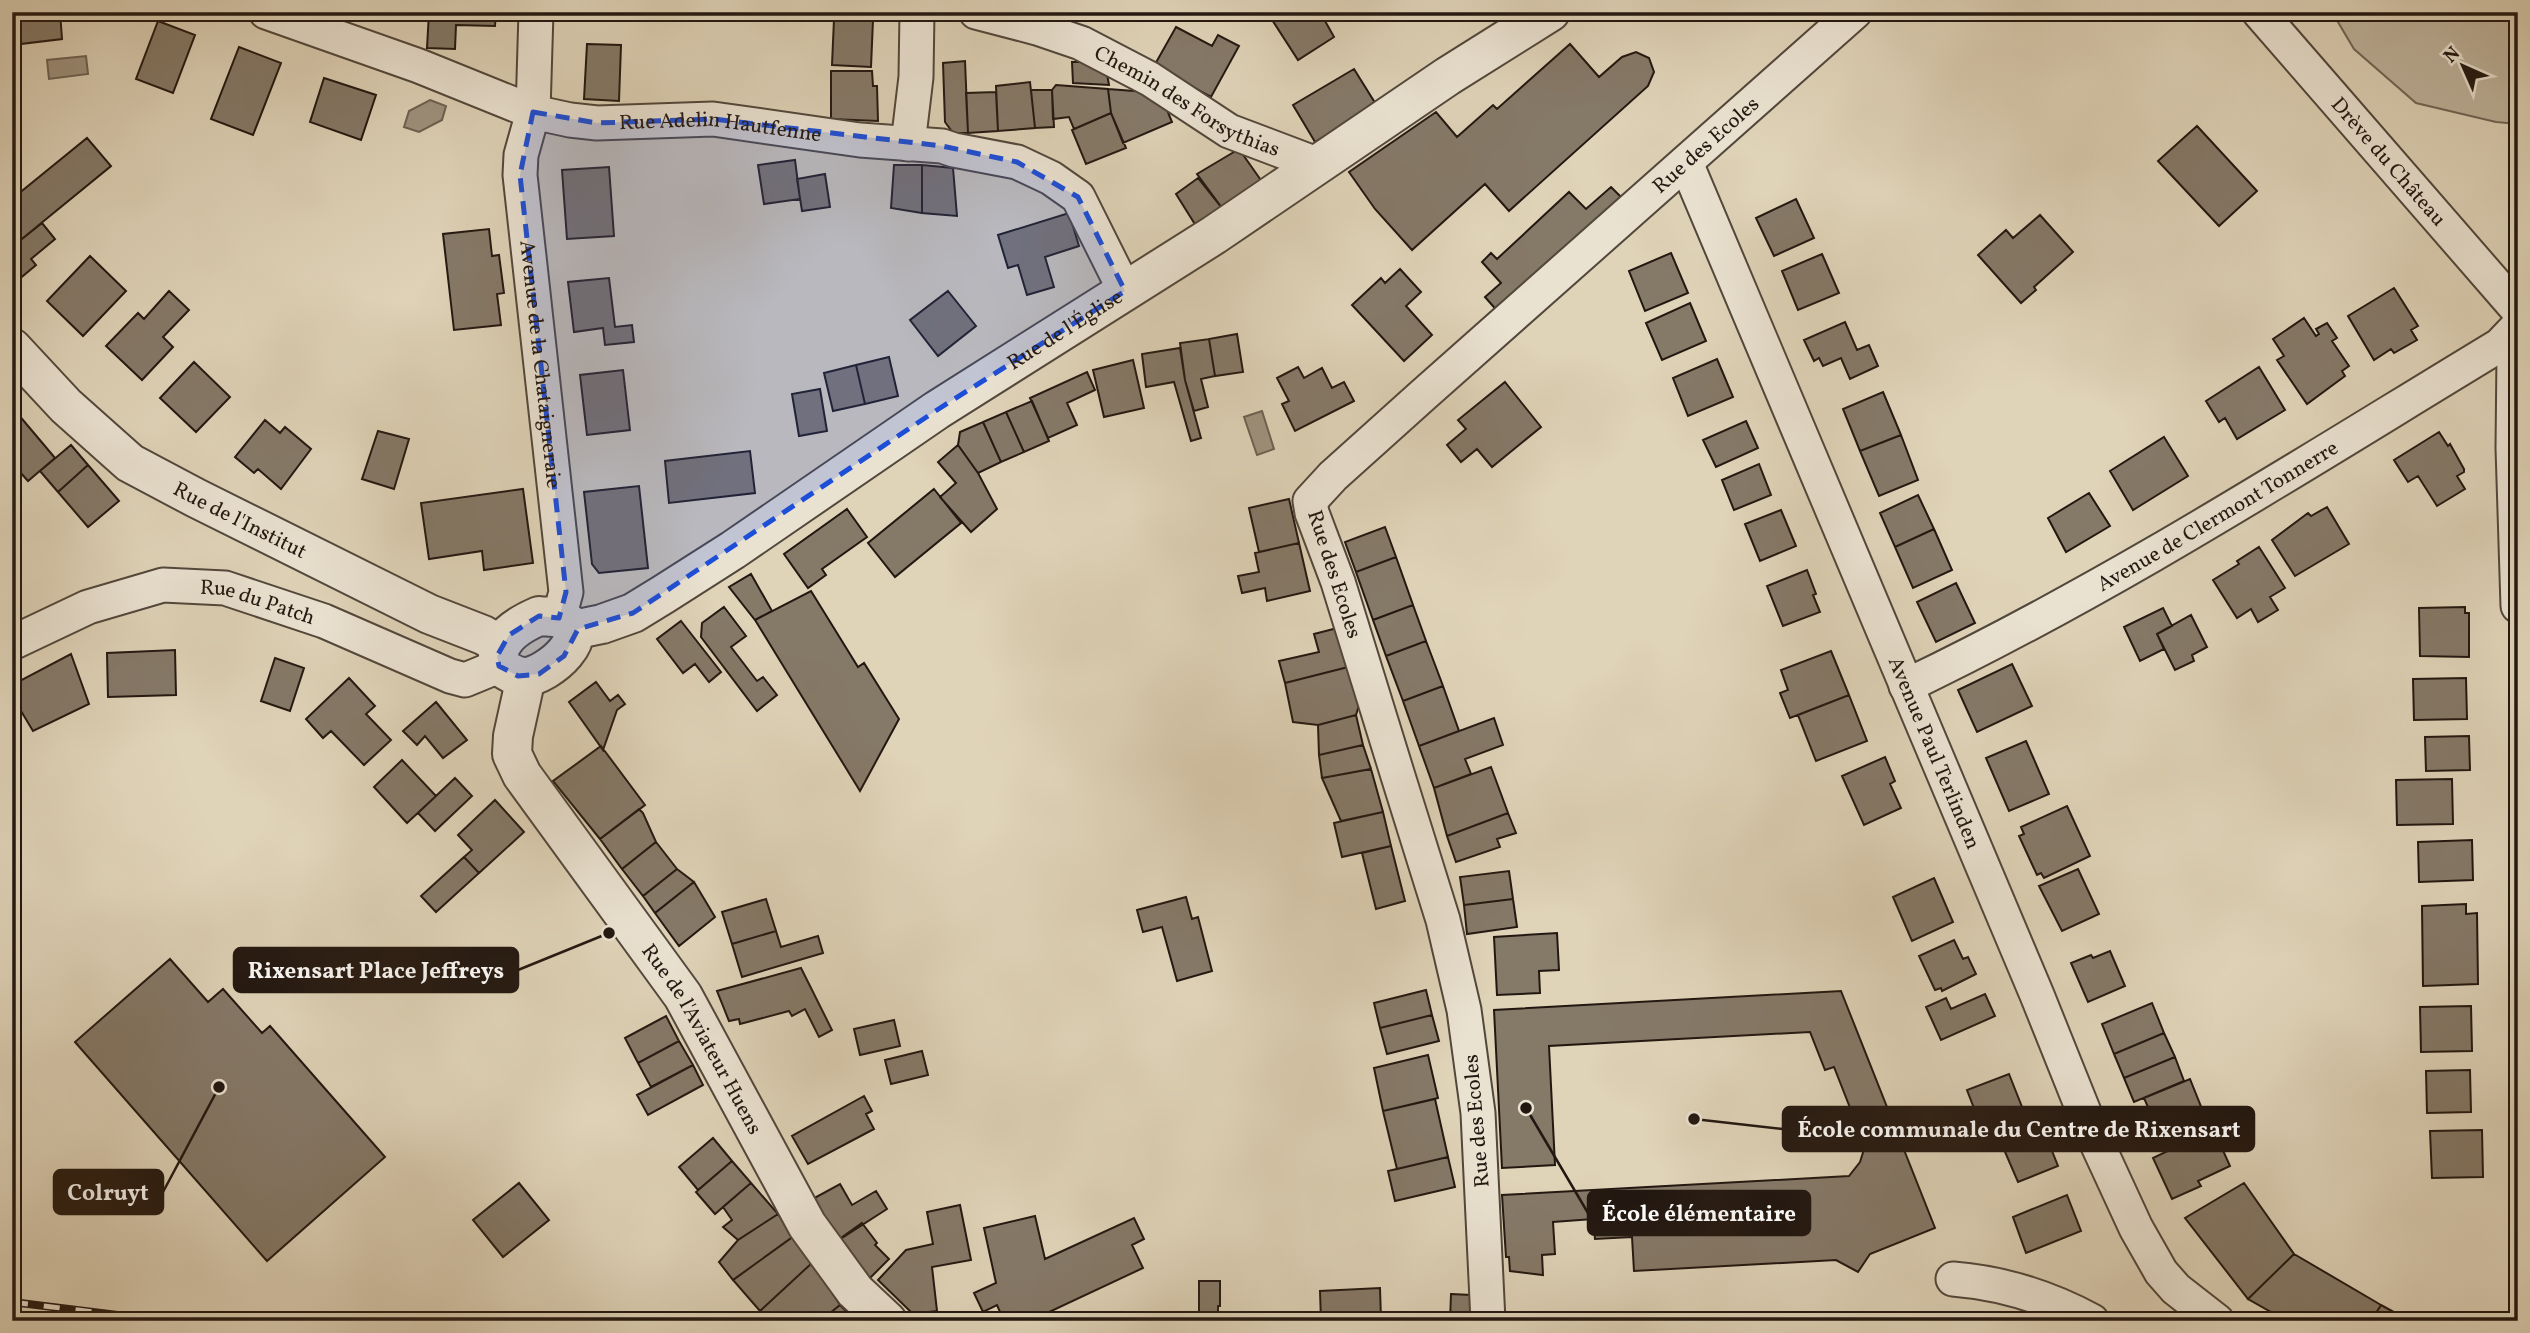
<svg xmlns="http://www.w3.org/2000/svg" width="2530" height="1333" font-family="Vollkorn,serif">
<rect width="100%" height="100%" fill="#dfd3b8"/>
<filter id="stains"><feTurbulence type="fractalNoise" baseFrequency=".00286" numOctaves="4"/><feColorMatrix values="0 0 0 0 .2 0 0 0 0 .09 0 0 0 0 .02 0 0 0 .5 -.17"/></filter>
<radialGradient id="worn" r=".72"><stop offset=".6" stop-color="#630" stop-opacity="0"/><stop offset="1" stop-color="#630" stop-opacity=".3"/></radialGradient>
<!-- green -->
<path fill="#bfb39c" stroke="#716656" stroke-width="2" d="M2332 12H2518V124L2496 122 2416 103 2354 49Z"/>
<!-- water -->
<path fill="#9f937f" stroke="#6d6253" stroke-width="2" d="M86 56 88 74 49 79 47 60Z
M430 100 446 106 442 120 419 132 404 127 409 111Z
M1262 411 1274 449 1257 455 1244 417Z"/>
<!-- building -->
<path fill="#857968" stroke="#231811" stroke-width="2" d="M12 12H60L62 39 12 45Z
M429 12H496L495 26 456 25 455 49 427 48Z
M1267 12H1320L1334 37 1298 60Z
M834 19 873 20 871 67 832 65Z
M158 21 195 35 173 93 136 79Z
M1176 27 1212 46 1218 35 1239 46 1211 97 1154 66Z
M587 44 621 45 619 101 584 99Z
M1570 44 1599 77 1622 57 1636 52 1649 58 1654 72 1648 86 1509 211 1485 184 1412 250 1375 209 1349 172 1436 112 1457 137 1493 105 1497 109Z
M239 47 281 63 253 135 211 119Z
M965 61 968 133H953L945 122 943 63Z
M1072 62H1105L1109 85 1073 83Z
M1354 69 1377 106 1315 142 1293 105Z
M831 71H872L873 86H877L878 121 831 119Z
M324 78 376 95 361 140 310 122Z
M1030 82 1035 128 998 131 996 86Z
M1056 85 1108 89 1111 113 1074 129 1069 117 1053 119 1052 90Z
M1108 89 1160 93 1172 122 1123 143 1111 113Z
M1031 90H1052L1054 127 1035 128Z
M996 92 998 131 968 133 966 93Z
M1111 113 1126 148 1086 164 1072 130Z
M2197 126 2257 191 2219 226 2158 161Z
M87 138 111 166 12 247V221L17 217 12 211V199Z
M1239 149 1265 186 1225 212 1197 174Z
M795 160 800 199 764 204 758 165Z
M894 165H922V213L891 208Z
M922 165 953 168 957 216 922 213Z
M609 167 614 236 567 239 562 170Z
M825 174 830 207 802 211 797 179Z
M1198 178 1225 212 1198 229 1176 194Z
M1611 187 1624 200 1500 314 1485 297 1501 283 1482 262 1491 253 1497 259 1569 192 1586 209Z
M1796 199 1814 238 1774 256 1756 218Z
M1069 213 1079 246 1045 257 1054 287 1027 295 1018 265 1008 268 998 235Z
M2040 215 2073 252 2034 287 2036 290 2021 303 1978 255 2006 230 2013 238Z
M42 223 55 239 31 259 36 265 12 285V247Z
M489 229 492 256 499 255 504 293 497 294 501 325 454 330 443 234Z
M1671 253 1688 293 1645 311 1629 271Z
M1822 254 1839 293 1798 310 1782 271Z
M90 256 126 291 83 336 47 301Z
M1400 269 1421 292 1406 306 1432 335 1404 361 1352 305 1381 278 1385 283Z
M609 278 615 327 632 325 634 342 605 345 603 328 574 332 568 282Z
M2394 288 2418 326 2411 330 2417 340 2394 353 2391 349 2374 360 2348 316Z
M169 291 189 310 163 337 173 347 142 380 106 346 138 313 144 319Z
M948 291 976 326 938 356 910 320Z
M1690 303 1706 341 1662 360 1646 323Z
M2304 318 2316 336 2319 334 2316 329 2327 323 2337 338 2332 341 2349 366 2342 371 2345 376 2307 404 2277 360 2284 356 2273 339Z
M1845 322 1857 350 1869 345 1878 366 1850 379 1841 358 1823 366 1819 358 1814 361 1804 340Z
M1237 334 1243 372 1215 376 1209 339Z
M1209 339 1215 376 1201 379 1208 407 1194 411 1185 380 1180 343Z
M1180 348 1185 380 1201 438 1191 441 1174 382 1146 387 1142 354Z
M889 357 898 396 865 404 856 365Z
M1717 359 1733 397 1688 416 1673 378Z
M1133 360 1144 408 1104 417 1093 370Z
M194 362 230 397 196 432 160 398Z
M856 365 865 404 833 411 824 373Z
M1298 367 1304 378 1322 368 1332 388 1344 382 1354 401 1295 431 1282 404 1289 401 1277 378Z
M2259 367 2285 410 2237 439 2225 418 2219 422 2206 401Z
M623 370 630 430 587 435 580 375Z
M1087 372 1095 390 1067 403 1077 425 1048 438 1030 398Z
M1505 382 1541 427 1492 467 1477 449 1461 462 1447 445 1466 429 1458 420Z
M820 389 827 431 799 436 792 394Z
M1883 392 1901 435 1860 451 1843 409Z
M1032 401 1049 441 1024 452 1006 412Z
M12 407 55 458 28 481 12 463Z
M1006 412 1024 452 1001 462 983 422Z
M265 420 280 433 285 427 311 449 281 489 258 469 254 473 235 457Z
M1746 421 1758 448 1716 467 1703 440Z
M983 422 1001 462 978 473 958 445 960 432Z
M378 431 409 439 394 489 362 479Z
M2439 432 2448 446 2450 444 2464 469V472L2457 476 2465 489 2437 506 2418 476 2408 482 2394 460Z
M1901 435 1918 480 1879 496 1860 451Z
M2164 437 2188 476 2133 510 2110 471Z
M71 445 88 465 58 492 40 471Z
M958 445 978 473 997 509 971 532 940 497 956 483 938 462Z
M750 451 755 493 669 503 665 461Z
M1759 464 1771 495 1734 510 1722 480Z
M88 465 119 501 88 527 58 492Z
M639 486 648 568 599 573 592 564 584 492Z
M523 489 533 563 484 570 482 551 429 559 421 503Z
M934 489 961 523 895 577 868 543Z
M2089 493 2110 526 2066 552 2048 518Z
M1918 495 1934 529 1895 547 1880 513Z
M1289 499 1299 543 1259 552 1249 508Z
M2327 507 2349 544 2295 576 2272 540 2308 513 2311 516Z
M847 509 867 537 822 569 826 575 808 588 784 554Z
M1781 510 1796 546 1760 561 1745 524Z
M1385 527 1396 557 1356 572 1345 542Z
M1934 529 1952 570 1913 588 1895 547Z
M1299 543 1310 591 1267 601 1265 588 1242 593 1238 576 1259 572 1255 553Z
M2259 547 2285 588 2270 597 2278 610 2258 622 2251 609 2237 618 2213 580 2239 564 2237 561Z
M1396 557 1413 605 1373 620 1356 572Z
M1807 570 1816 594 1813 595 1820 612 1783 626 1767 586Z
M751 574 772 611 755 620 729 587Z
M1956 583 1975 623 1936 642 1917 602Z
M811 591 858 667 864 663 899 719 860 791 755 620Z
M1413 605 1426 641 1386 656 1373 620Z
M724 607 746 636 731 647 757 681 763 677 777 695 757 711 701 637 702 623Z
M2465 607V613H2469V657L2420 656 2419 608Z
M2163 608 2172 626 2157 634 2164 649 2140 661 2124 627Z
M2191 615 2207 647 2192 655 2194 661 2175 670 2157 634Z
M681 621 721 672 709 682 695 664 683 673 657 639Z
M1349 625 1360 664 1285 683 1279 661 1319 652 1314 634Z
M1426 641 1443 686 1403 701 1386 656Z
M175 650 176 695 108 697 107 653Z
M1831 651 1849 695 1790 718 1780 693 1788 690 1781 670Z
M71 654 89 704 33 731 12 696V685Z
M275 658 304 668 290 711 261 701Z
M1360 664 1364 689 1356 715 1318 725 1293 722 1285 683Z
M2012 664 2032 706 1977 732 1958 690Z
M349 678 375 706 366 714 391 740 364 765 331 731 323 738 306 719Z
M2466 678 2467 719 2414 720 2413 679Z
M596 682 610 701 618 695 625 704 617 710 603 750 569 702Z
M1443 686 1459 731 1419 746 1403 701Z
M1849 695 1867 741 1816 761 1798 715Z
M436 702 467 740 443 758 425 736 417 745 403 731Z
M1356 715 1363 745 1319 755 1318 725Z
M1494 718 1503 745 1465 759 1471 774 1434 788 1419 746Z
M2469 736 2470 770 2426 771 2425 737Z
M2026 741 2049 794 2009 811 1986 758Z
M1363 745 1371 769 1322 778 1319 755Z
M601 746 645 805 600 839 553 781Z
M1885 757 1895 781 1890 784 1901 808 1864 825 1842 776Z
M402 760 436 796 407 823 374 787Z
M1491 767 1508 813 1447 836 1434 788Z
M1371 769 1383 812 1341 821 1322 778Z
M455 778 472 796 435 831 418 813Z
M2452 779 2453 824 2397 825 2396 780Z
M495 800 524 832 479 873 464 857 472 850 458 835Z
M2067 806 2090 856 2044 878 2041 873 2037 875 2019 836 2024 834 2021 827Z
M639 809 643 813 656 842 622 869 600 839Z
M1383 812 1391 846 1342 857 1334 823Z
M1508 813 1516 833 1497 839 1500 847 1456 862 1447 836Z
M2472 840 2473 880 2419 882 2418 842Z
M656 842 677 869 643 896 622 869Z
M1391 846 1405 901 1376 909 1362 853Z
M464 857 479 873 436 912 421 896Z
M677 869 694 882 655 913 643 896Z
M2078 869 2099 914 2062 931 2039 886Z
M1509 871 1513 899 1464 905 1460 877Z
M1934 878 1953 922 1912 941 1893 897Z
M694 882 715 917 679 946 655 913Z
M1186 897 1192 919 1198 917 1212 971 1177 981 1162 927 1143 932 1137 910Z
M766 899 776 931 732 944 722 912Z
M1513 899 1517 927 1467 934 1464 905Z
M2466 904V914L2477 913 2478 984 2423 986 2422 906Z
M776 931 781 947 818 936 823 953 742 977 732 944Z
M1557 933 1559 970 1539 971 1540 993 1497 995 1494 937Z
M1954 940 1963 959 1968 957 1976 974 1942 991 1941 988 1935 990 1919 956Z
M2110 951 2125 986 2088 1002 2071 963 2091 955 2093 958Z
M170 959 208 1002 223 989 262 1033 270 1026 385 1157 267 1261 75 1042Z
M801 968 832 1030 819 1037 805 1009 792 1016 789 1011 740 1024 739 1019 729 1021 717 991Z
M1426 990 1432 1015 1380 1028 1374 1003Z
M1841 991 1935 1228 1870 1254 1858 1272 1836 1260 1634 1271 1632 1237 1595 1239 1593 1219 1553 1222 1555 1254 1542 1255 1543 1275 1510 1271 1509 1257H1506L1502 1195 1849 1176 1860 1162 1865 1146 1834 1067 1825 1070 1810 1032 1549 1046 1555 1165 1502 1168 1494 1010Z
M1985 994 1995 1016 1941 1040 1926 1007 1946 998 1951 1009Z
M2152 1003 2164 1033 2114 1054 2102 1024Z
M2471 1006 2472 1051 2421 1052 2420 1007Z
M1432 1015 1439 1041 1387 1054 1380 1028Z
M666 1016 679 1041 638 1063 625 1038Z
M894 1020 900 1046 860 1055 854 1029Z
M2164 1033 2175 1057 2124 1078 2114 1054Z
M679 1041 693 1065 651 1087 638 1063Z
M922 1051 928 1075 891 1084 885 1060Z
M1428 1055 1438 1098 1383 1111 1374 1068Z
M2175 1057 2184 1081 2134 1102 2124 1078Z
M693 1065 703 1085 648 1115 637 1095Z
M2470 1070 2471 1112 2427 1113 2426 1071Z
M2009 1074 2024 1112 1982 1129 1967 1090Z
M2190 1079 2202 1109 2157 1128 2144 1098Z
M864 1096 872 1111 866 1114 874 1129 808 1164 792 1136Z
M1435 1099 1448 1157 1397 1169 1383 1111Z
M2040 1121 2058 1166 2018 1182 1999 1138Z
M2482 1130 2483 1177 2432 1178 2430 1131Z
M2207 1132 2215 1149 2221 1146 2230 1166 2198 1181 2201 1186 2172 1199 2153 1158Z
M713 1138 732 1161 698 1190 679 1167Z
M1448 1157 1455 1187 1395 1201 1388 1171Z
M732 1161 751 1183 715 1214 696 1192Z
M519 1183 549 1220 503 1257 473 1220Z
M751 1183 778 1214 738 1240 723 1227 732 1220 723 1207Z
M2244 1183 2294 1254 2248 1299 2185 1218Z
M840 1184 852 1205 876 1191 887 1209 834 1243 809 1201Z
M2067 1195 2081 1231 2026 1253 2013 1217Z
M960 1205 971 1260 932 1267 937 1311 913 1314 878 1280 906 1250 933 1244 927 1212Z
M778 1214 794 1236 733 1280 719 1262 738 1240Z
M1035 1216 1045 1259 1134 1218 1144 1239 1132 1245 1143 1268 1030 1321H1004L997 1305 983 1312 974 1293 996 1283 984 1228Z
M862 1223 877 1243 875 1245 889 1259 866 1282 834 1243Z
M794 1236 813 1262 760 1311 733 1280Z
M2294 1254 2381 1305 2371 1321H2287L2248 1299Z
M813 1262 840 1305 820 1321H769L760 1311Z
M1199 1281H1220V1306H1218V1321H1199Z
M1380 1288 1381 1320 1321 1321 1320 1291Z
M1451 1294 1471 1295 1470 1321H1450Z
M840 1305 856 1321H820Z
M2381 1305 2410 1321H2371Z
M1122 1312 1158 1321H1120Z"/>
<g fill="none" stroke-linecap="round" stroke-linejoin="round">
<defs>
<g id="minor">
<path id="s1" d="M266 12 419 66 533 112 570 120 597 123 713 119 860 140 942 146 954 150 1017 162 1051 178 1078 197 1125 291"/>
<path id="s2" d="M536 12 533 112 521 155 520 175 566 592 559 618"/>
<path id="s3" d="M976 12 1037 28 1081 43 1150 79 1229 131 1319 165"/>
<path id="s4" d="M2259 12 2518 310"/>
<path d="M908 144 916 77 917 12"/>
<path id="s5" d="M1686 163 2037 995 2094 1137 2136 1228 2161 1272 2176 1289 2217 1321"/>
<path d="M2518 343 2514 355 2513 448 2518 606"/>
<path id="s6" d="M12 643 88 607 163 585 225 588 324 621 450 676 465 680 499 666"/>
<path id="s7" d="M1906 686C2113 587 2305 463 2500 345L2518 326"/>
<path d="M1953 1279C2003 1283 2048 1297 2092 1321"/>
<path id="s8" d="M1488 1321 1478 1113 1464 1010 1443 920 1398 776 1338 582 1312 513 1310 501 1333 476 1422 396 1855 12"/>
</g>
<g id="tertiary">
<path id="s9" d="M12 348 66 406 130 463 196 498 429 614 483 635 501 645"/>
<path d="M539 616C546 617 555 616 561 619 597 633 548 676 525 677 515 677 507 671 499 666 493 640 518 625 539 616Z"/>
<path id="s10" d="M573 630 602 624 633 613 664 594 733 550 937 410 1214 235 1448 76 1550 12"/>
<path id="s11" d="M526 677 513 736 512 754 522 775 683 996 807 1225 855 1291 887 1321"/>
</g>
</defs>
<!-- minor casing -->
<use href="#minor" stroke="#52473b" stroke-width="37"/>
<!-- tertiary casing -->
<use href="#tertiary" stroke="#52473b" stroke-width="42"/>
<!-- minor -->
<use href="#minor" stroke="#eae2d1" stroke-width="33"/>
<!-- tertiary -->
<use href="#tertiary" stroke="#eae2d1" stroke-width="38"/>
<defs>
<path id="rail" d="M12 1302 166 1321"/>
</defs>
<!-- rail casing -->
<use href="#rail" stroke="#231811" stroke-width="8"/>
<!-- rail -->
<use href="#rail" stroke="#eae2d1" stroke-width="5" stroke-dasharray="16" stroke-linecap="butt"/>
</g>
<!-- marked area -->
<path fill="#1d4ed8" fill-opacity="0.2" stroke="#1d4ed8" stroke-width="5" stroke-dasharray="14 9" stroke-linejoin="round" d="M533 112 597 123 713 119 942 146 1017 162 1078 197 1125 291 937 410 633 613 578 629 564 656 539 674 518 676 499 666 497 656 509 635 539 616 559 618 566 592 520 175Z"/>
<g text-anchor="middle" stroke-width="7" stroke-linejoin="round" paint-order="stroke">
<!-- street labels -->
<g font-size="21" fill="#231811" stroke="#eae2d1">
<text dy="7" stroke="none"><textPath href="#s3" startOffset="231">Chemin des Forsythias</textPath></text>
<text dy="7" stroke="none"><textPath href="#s1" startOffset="474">Rue Adelin Hautfenne</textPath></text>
<text dy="7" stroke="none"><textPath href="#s8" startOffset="1377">Rue des Ecoles</textPath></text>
<text dy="7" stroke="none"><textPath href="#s4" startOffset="198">Drève du Château</textPath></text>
<text dy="7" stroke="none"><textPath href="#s10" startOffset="579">Rue de l'Église</textPath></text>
<text dy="7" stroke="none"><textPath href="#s2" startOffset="355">Avenue de la Chataigneraie</textPath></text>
<text dy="7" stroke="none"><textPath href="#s7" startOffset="355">Avenue de Clermont Tonnerre</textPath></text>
<text dy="7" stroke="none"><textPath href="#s9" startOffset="289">Rue de l'Institut</textPath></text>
<text transform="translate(1335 574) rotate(72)" y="7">Rue des Ecoles</text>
<text dy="7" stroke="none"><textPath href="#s6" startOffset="259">Rue du Patch</textPath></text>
<text dy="7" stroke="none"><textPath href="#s5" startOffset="640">Avenue Paul Terlinden</textPath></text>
<text dy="7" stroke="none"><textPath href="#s11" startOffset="422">Rue de l'Aviateur Huens</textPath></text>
<text transform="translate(1476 1121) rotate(-95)" y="7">Rue des Ecoles</text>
</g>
</g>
<!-- callouts -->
<path fill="none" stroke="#231811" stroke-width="2.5" d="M609 933L518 970M1694 1119L1783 1129M219 1087L163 1192M1526 1108L1588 1213"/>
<g fill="#231811" stroke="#eae2d1" stroke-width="2.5">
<circle cx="609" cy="933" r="7"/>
<circle cx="1694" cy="1119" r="7"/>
<circle cx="219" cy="1087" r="7"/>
<circle cx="1526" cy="1108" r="7"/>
</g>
<g fill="#231811" stroke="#231811" stroke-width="2.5">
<rect x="234" y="948" width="284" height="44" rx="7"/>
<rect x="1783" y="1107" width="471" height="44" rx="7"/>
<rect x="54" y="1170" width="109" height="44" rx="7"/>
<rect x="1588" y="1191" width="222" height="44" rx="7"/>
</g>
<g font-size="23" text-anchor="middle" font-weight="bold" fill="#fff">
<text x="376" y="978">Rixensart Place Jeffreys</text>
<text x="2019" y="1137">École communale du Centre de Rixensart</text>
<text x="108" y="1200">Colruyt</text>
<text x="1699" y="1221">École élémentaire</text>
</g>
<!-- margin -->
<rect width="2530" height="1333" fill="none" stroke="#dfd3b8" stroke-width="42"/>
<rect x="14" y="14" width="2502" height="1305" fill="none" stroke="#231811" stroke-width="3.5"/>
<rect x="21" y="21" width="2488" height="1291" fill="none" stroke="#231811" stroke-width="2"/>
<!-- north arrow -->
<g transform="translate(2463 66) rotate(315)" stroke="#eae2d1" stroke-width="5" paint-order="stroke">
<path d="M0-5L12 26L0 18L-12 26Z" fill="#231811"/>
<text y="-10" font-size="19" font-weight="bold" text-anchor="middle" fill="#231811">N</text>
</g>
<rect width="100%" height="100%" filter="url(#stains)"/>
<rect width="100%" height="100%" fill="url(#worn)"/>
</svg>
